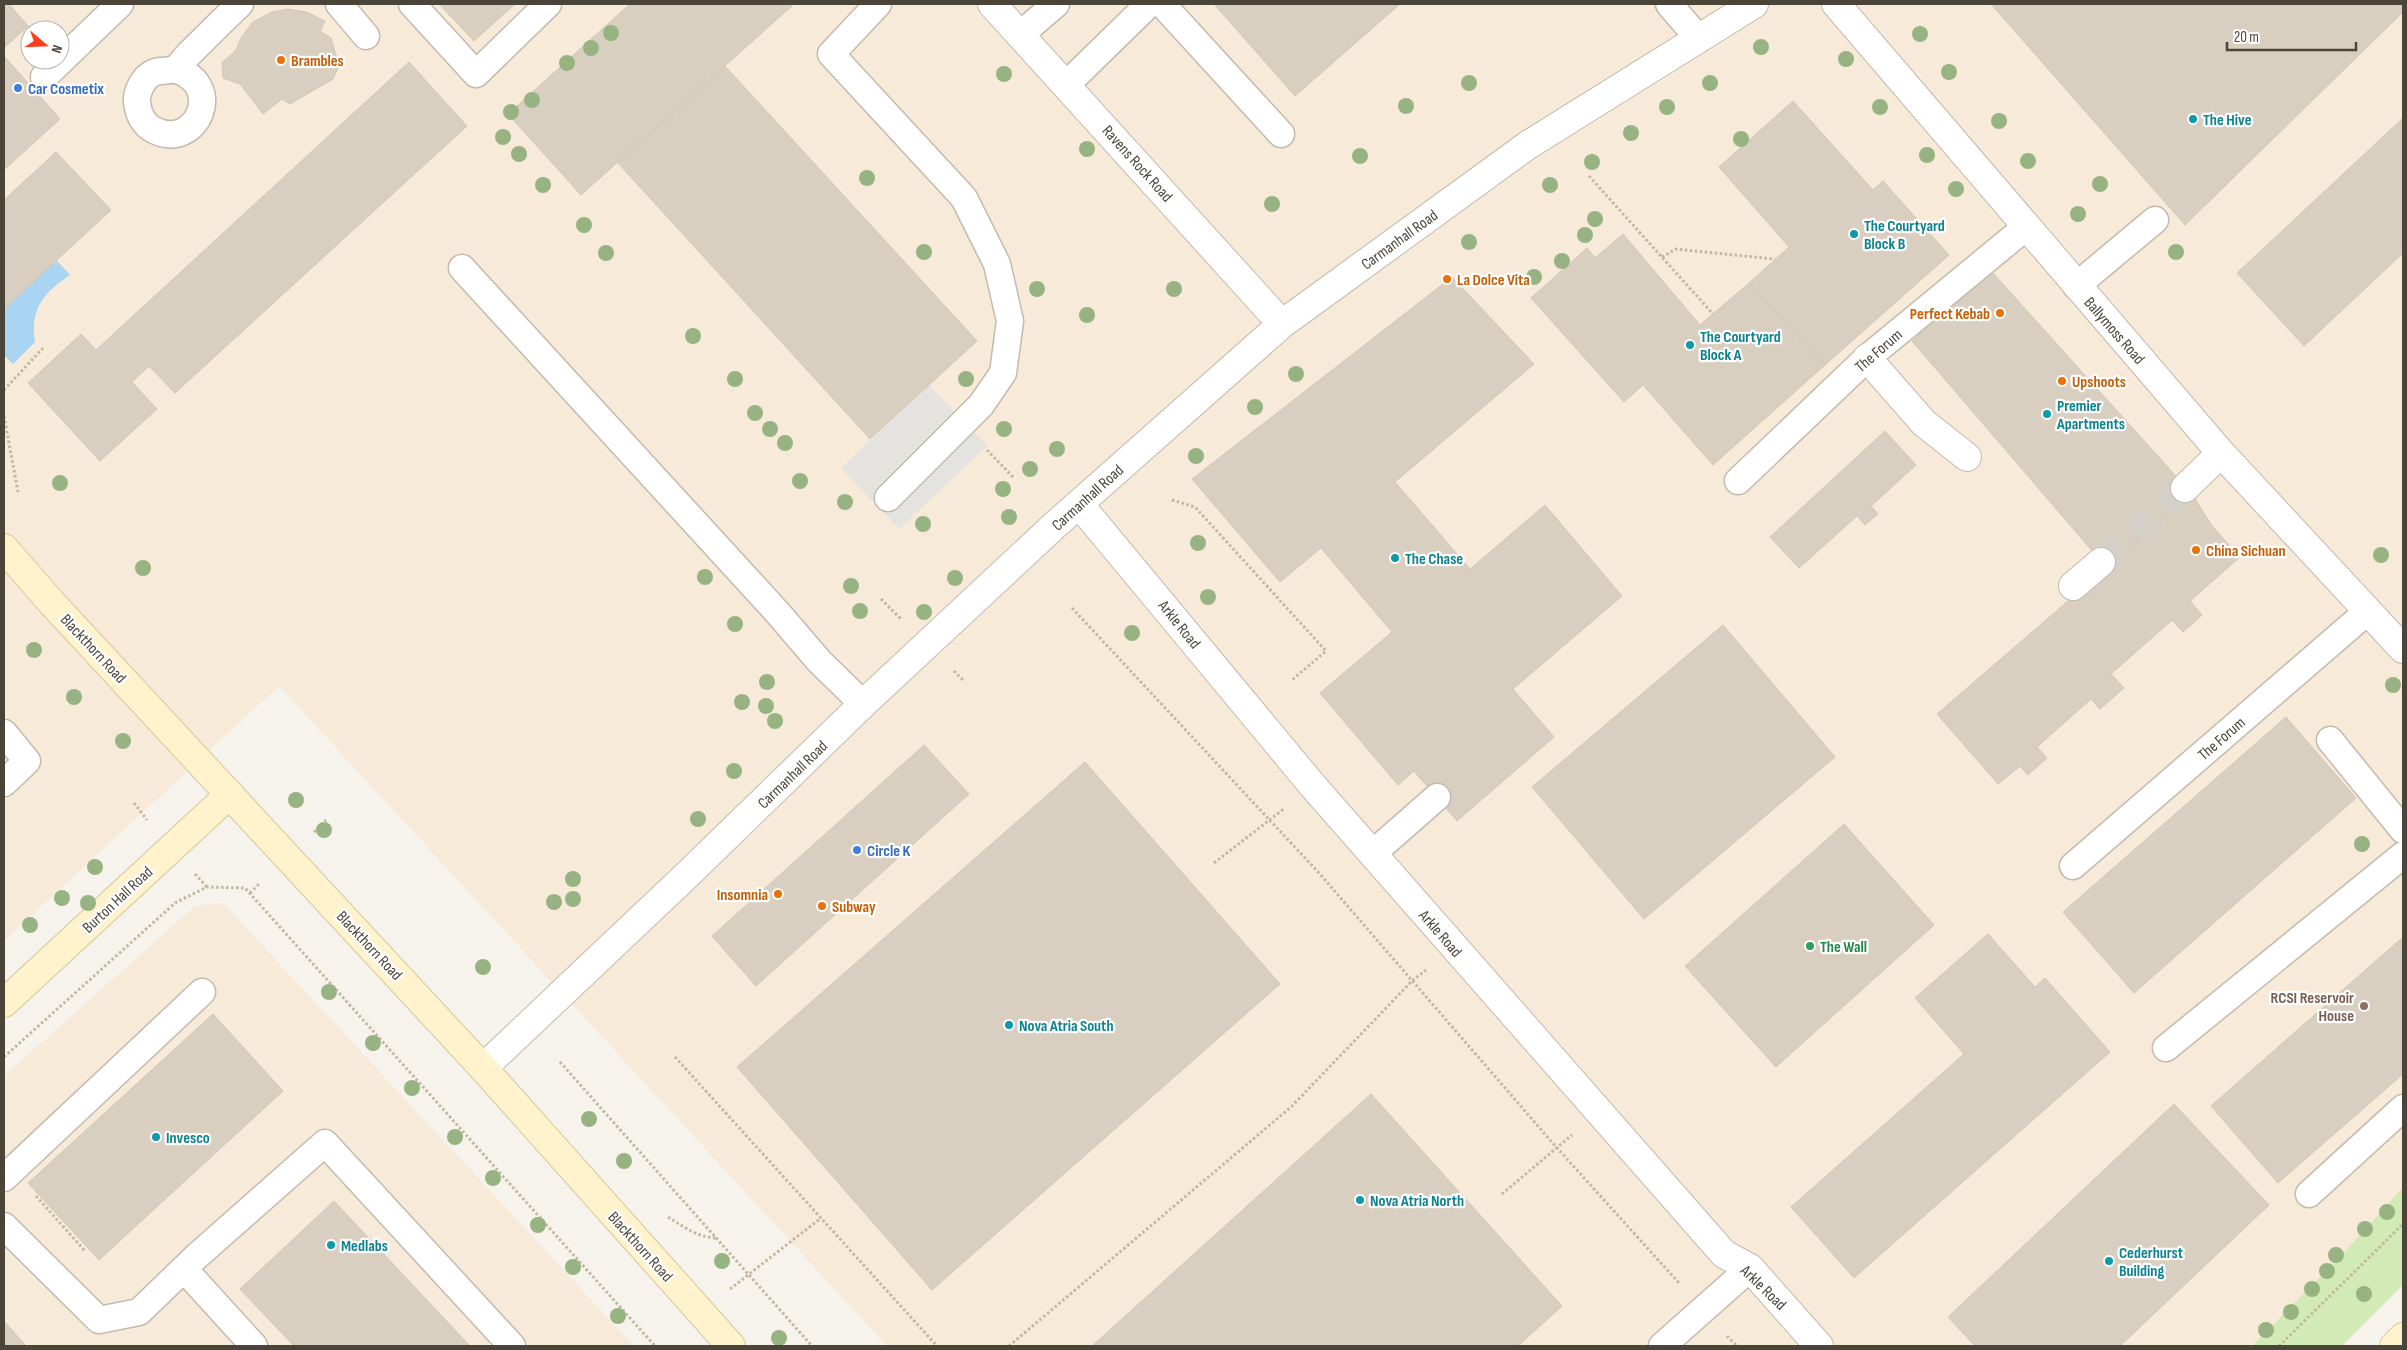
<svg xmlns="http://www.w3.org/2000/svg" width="2407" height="1350" font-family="'Sofia Sans Condensed',sans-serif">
<rect width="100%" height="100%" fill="#f6f3ec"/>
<!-- commercial -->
<path fill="#f7ead8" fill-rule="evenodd" d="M4 4H2403V1284L2342 1346H887L279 686 4 941ZM30 30H60V60H30Z
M223 903 634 1346H4V1076L195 906Z"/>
<!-- green -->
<path fill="#d2eab5" d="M2403 1187V1285L2342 1346H2252L2340 1257Z"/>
<!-- parking -->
<path fill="#e5e3e0" d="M929 385 987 446 899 529 841 468Z"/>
<!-- water -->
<path fill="#a9d4f2" d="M56 260 70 275C43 293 30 309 35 342L13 364 4 355V309Z"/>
<!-- building -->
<path fill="#d8cfc1" stroke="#d3c7b4" d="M4 4H9L28 26 4 48Z
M439 4H515L474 41Z
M630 4H794L581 195 508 114Z
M1214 4H1400L1295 96Z
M1991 4H2403V12L2185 225Z
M288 9 306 12 325 21 320 31 331 38 337 58 338 68 333 79 290 104 282 99 263 114 240 84 223 78 222 63 236 50 241 38 253 22 272 12Z
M4 56 60 119 4 170Z
M409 62 467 126 175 393 149 366 132 382 157 409 100 461 28 383 81 334 96 350Z
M725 66 977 341 870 439 618 163Z
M1793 101 1873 190 1883 181 1949 255 1825 365 1749 283 1789 247 1719 167Z
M2403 118V253L2304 346 2237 273Z
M56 152 111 210 4 309V200Z
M1623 234 1700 325 1749 283 1825 365 1713 465 1643 385 1624 402 1531 298 1587 248 1595 258Z
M1992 272 2192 494 2106 567 1912 341Z
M1452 277 1534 364 1395 482 1470 569 1545 505 1622 596 1513 689 1554 737 1457 821 1414 771 1398 785 1320 693 1392 632 1321 548 1280 582 1192 479Z
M1885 431 1916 465 1871 506 1878 514 1865 525 1857 516 1799 568 1770 537Z
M2192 494 2212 526 2240 557 2190 601 2202 615 2183 632 2172 620 2111 674 2124 688 2100 709 2091 699 2037 747 2047 758 2028 775 2020 766 1998 784 1937 714Z
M1723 625 1835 757 1644 919 1532 787Z
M2286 717 2356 798 2134 993 2063 912Z
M924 745 969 794 756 986 712 936Z
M1085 762 1280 984 932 1290 737 1067Z
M1844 824 1934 925 1776 1067 1685 966Z
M1988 934 2035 987 2045 978 2110 1052 1854 1278 1791 1207 1964 1054 1915 998Z
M2403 937V1074L2278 1183 2211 1106Z
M213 1014 283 1091 99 1260 28 1183Z
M1371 1094 1562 1306 1518 1346H1092Z
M2174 1104 2269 1205 2120 1346H1975L1948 1317Z
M334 1201 454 1329 470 1346H294L240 1289Z
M4 1321 26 1346H4Z"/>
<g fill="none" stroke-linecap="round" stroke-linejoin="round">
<!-- street-tunnel -->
<path stroke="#d4d0c8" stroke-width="28" stroke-dasharray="28 14" stroke-linecap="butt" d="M2101 562 2185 488"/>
<defs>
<path id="lane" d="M339 4 366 36
M412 4 476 74 548 4
M878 4 831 54 964 198 997 264 1010 321 1003 373 981 405 888 498
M1162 4 1281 134
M1669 4 1699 39
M1020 35 1056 4
M174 69C227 84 196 152 154 130 144 125 138 114 137 102 136 94 141 84 146 78 158 67 164 73 174 69 179 67 184 59 188 55 205 38 222 21 240 4
M44 77 120 4
M1066 85 1149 4
M462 268 777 612 819 661 863 704
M2076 286 2155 220
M1738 481 1867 358 2026 227
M4 733 27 761 4 783
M2330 740 2403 830
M1372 854 1437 797
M2073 866 2368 611
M2166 1048 2403 855
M4 1178 202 992
M2309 1194 2403 1108
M4 1226 99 1320 139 1312 197 1256 325 1143 512 1346
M184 1269 254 1346
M1662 1346 1750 1268"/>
<path id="street" d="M992 4 1282 324
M1836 4 2221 453 2403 649
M1867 358 1924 423 1967 457
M2185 488 2221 453
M1079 504 1313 786 1724 1254 1750 1268 1819 1346
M2073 586 2101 562
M483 1068 687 875 863 704 1055 525 1282 324 1528 145 1754 4"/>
<path id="secondary" d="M4 548 51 602 483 1068 731 1346
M4 1003 230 794
M2394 1346 2403 1337"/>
</defs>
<!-- lane casing -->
<use href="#lane" stroke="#c2bbae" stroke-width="29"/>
<!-- street casing -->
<use href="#street" stroke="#c2bbae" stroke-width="30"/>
<!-- secondary casing -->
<use href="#secondary" stroke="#d6c79b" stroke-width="30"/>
<!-- path -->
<path stroke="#c4b79f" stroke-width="3" stroke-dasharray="2.5 2.5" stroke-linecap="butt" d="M1589 176 1713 314
M1662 257 1676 249 1775 259
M4 390 44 347
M4 416 18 492
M987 450 1013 477
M1172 500 1195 507 1326 651 1292 680
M881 599 901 619
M1072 608 1319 873 1557 1148 1679 1283
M954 671 964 681
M134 803 147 820
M314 832 326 820
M1214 863 1285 808
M195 874 207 887
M250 893 260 883
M4 1057 175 903 207 887 245 888 655 1346
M675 1057 937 1346
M560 1062 812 1346
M1502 1194 1572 1135
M36 1196 85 1251
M668 1217C684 1227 697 1237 716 1238
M730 1289 821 1218
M1727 1336 1737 1346
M1009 1346 1291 1107 1412 981 1426 970
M2279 1346 2403 1224"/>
<!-- lane -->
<use href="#lane" stroke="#fff" stroke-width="26"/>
<!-- street -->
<use href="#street" stroke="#fff" stroke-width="28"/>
<!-- secondary -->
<use href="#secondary" stroke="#fff3cd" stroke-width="28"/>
</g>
<!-- trees -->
<g fill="#97b381">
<circle cx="611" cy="33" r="8"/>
<circle cx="1920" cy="34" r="8"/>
<circle cx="1761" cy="47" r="8"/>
<circle cx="591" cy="48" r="8"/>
<circle cx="1846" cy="59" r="8"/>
<circle cx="567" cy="63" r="8"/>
<circle cx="1949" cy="72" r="8"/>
<circle cx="1004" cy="74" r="8"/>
<circle cx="1469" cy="83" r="8"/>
<circle cx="1710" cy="83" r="8"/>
<circle cx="532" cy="100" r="8"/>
<circle cx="1406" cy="106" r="8"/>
<circle cx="1667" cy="107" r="8"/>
<circle cx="1880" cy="107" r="8"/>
<circle cx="511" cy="112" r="8"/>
<circle cx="1999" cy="121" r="8"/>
<circle cx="1631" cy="133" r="8"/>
<circle cx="503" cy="137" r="8"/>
<circle cx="1741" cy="139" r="8"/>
<circle cx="1087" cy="149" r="8"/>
<circle cx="519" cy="154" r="8"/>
<circle cx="1927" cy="155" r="8"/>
<circle cx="1360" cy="156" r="8"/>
<circle cx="2028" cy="161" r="8"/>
<circle cx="1592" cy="162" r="8"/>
<circle cx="867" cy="178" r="8"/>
<circle cx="2100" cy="184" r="8"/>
<circle cx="543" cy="185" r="8"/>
<circle cx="1550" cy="185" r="8"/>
<circle cx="1956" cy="189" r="8"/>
<circle cx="1272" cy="204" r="8"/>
<circle cx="2078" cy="214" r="8"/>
<circle cx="1595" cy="219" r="8"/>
<circle cx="584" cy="225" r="8"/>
<circle cx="1585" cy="235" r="8"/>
<circle cx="1469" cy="242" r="8"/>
<circle cx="924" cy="252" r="8"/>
<circle cx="2176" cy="252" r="8"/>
<circle cx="606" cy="253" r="8"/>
<circle cx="1562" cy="261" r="8"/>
<circle cx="1534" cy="277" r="8"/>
<circle cx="1037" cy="289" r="8"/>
<circle cx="1174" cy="289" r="8"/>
<circle cx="1087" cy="315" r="8"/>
<circle cx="693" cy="336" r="8"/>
<circle cx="1296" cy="374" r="8"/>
<circle cx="735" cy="379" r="8"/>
<circle cx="966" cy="379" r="8"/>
<circle cx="1255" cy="407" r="8"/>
<circle cx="755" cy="413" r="8"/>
<circle cx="770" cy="429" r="8"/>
<circle cx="1004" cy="429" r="8"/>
<circle cx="785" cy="443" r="8"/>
<circle cx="1057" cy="449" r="8"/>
<circle cx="1196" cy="456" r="8"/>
<circle cx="1030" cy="469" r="8"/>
<circle cx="800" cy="481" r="8"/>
<circle cx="60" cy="483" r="8"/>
<circle cx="1003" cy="489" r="8"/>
<circle cx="845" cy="502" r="8"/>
<circle cx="1009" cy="517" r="8"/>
<circle cx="923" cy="524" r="8"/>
<circle cx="1198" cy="543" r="8"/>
<circle cx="2381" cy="555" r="8"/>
<circle cx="143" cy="568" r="8"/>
<circle cx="705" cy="577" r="8"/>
<circle cx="955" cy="578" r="8"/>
<circle cx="851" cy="586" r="8"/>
<circle cx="1208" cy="597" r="8"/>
<circle cx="860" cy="611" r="8"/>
<circle cx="924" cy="612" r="8"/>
<circle cx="735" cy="624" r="8"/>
<circle cx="1132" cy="633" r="8"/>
<circle cx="34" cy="650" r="8"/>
<circle cx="767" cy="682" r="8"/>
<circle cx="2393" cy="685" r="8"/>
<circle cx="74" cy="697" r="8"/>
<circle cx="742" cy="702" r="8"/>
<circle cx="766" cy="706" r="8"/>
<circle cx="775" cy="721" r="8"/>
<circle cx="123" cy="741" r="8"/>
<circle cx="734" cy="771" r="8"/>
<circle cx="296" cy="800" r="8"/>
<circle cx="698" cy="819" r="8"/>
<circle cx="324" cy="830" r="8"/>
<circle cx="2362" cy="844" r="8"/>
<circle cx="95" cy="867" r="8"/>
<circle cx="573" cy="879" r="8"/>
<circle cx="62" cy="898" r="8"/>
<circle cx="573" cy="899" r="8"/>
<circle cx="554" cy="902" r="8"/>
<circle cx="88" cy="903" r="8"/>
<circle cx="30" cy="925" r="8"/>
<circle cx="483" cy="967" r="8"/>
<circle cx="329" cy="992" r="8"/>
<circle cx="373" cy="1043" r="8"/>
<circle cx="412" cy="1088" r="8"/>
<circle cx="589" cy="1119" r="8"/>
<circle cx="455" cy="1137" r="8"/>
<circle cx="624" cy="1161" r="8"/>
<circle cx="493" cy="1178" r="8"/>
<circle cx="2387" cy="1212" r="8"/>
<circle cx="538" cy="1225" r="8"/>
<circle cx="2365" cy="1229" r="8"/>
<circle cx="2336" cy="1255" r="8"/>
<circle cx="722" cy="1261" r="8"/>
<circle cx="573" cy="1267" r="8"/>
<circle cx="2327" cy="1271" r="8"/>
<circle cx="2312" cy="1289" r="8"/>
<circle cx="2364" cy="1294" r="8"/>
<circle cx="2291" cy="1312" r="8"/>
<circle cx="618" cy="1316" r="8"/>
<circle cx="2266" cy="1330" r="8"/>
<circle cx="779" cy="1338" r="8"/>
</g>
<!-- markers -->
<g fill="#e8710a" stroke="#fff" stroke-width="2">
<circle cx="281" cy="60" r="5"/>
<circle cx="1447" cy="279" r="5"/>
<circle cx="2000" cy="313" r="5"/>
<circle cx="2062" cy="381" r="5"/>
<circle cx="2196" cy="550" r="5"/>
<circle cx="778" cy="894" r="5"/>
<circle cx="822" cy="906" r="5"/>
</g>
<g fill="#3f7fe0" stroke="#fff" stroke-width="2">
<circle cx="18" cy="88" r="5"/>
<circle cx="857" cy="850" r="5"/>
</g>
<g fill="#0f9aa8" stroke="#fff" stroke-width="2">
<circle cx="2193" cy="119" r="5"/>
<circle cx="1854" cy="234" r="5"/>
<circle cx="1690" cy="345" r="5"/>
<circle cx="2047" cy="414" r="5"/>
<circle cx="1395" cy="558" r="5"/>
<circle cx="1009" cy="1025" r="5"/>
<circle cx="156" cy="1137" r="5"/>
<circle cx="1360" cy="1200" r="5"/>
<circle cx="331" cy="1245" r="5"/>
<circle cx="2109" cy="1261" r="5"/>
</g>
<circle fill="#2e9e5b" stroke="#fff" stroke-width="2" cx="1810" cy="946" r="5"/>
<circle fill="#8d6e63" stroke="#fff" stroke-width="2" cx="2364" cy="1006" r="5"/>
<g text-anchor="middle" stroke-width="4.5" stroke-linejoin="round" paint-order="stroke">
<!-- food labels -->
<g font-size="16" font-weight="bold" fill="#c56008" stroke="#fff" text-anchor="start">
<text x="291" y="66">Brambles</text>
<text x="1457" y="285">La Dolce Vita</text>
<text x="1990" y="319" text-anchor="end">Perfect Kebab</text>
<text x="2072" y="387">Upshoots</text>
<text x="2206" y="556">China Sichuan</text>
<text x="768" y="900" text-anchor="end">Insomnia</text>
<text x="832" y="912">Subway</text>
</g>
<!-- shop labels -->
<g font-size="16" font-weight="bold" fill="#366cbe" stroke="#fff" text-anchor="start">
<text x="28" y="94">Car Cosmetix</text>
<text x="867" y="856">Circle K</text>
</g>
<!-- culture labels -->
<g font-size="16" font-weight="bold" fill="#0d838f" stroke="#fff" text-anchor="start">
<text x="2203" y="125">The Hive</text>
<text x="1864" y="231">The Courtyard<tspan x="1864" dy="18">Block B</tspan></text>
<text x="1700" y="342">The Courtyard<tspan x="1700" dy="18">Block A</tspan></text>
<text x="2057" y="411">Premier<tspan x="2057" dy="18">Apartments</tspan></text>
<text x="1405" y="564">The Chase</text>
<text x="1019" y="1031">Nova Atria South</text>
<text x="166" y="1143">Invesco</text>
<text x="1370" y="1206">Nova Atria North</text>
<text x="341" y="1251">Medlabs</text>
<text x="2119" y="1258">Cederhurst<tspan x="2119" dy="18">Building</tspan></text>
</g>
<!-- street labels -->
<g font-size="16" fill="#4b4439" stroke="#fff">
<text transform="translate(1138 163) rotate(48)" y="6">Ravens Rock Road</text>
<text transform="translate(1399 239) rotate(-36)" y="6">Carmanhall Road</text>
<text transform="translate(2115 330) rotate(49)" y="6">Ballymoss Road</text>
<text transform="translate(1878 350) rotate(-41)" y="6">The Forum</text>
<text transform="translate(1087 497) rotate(-42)" y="6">Carmanhall Road</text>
<text transform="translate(1180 624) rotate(51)" y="6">Arkle Road</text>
<text transform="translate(94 648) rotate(47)" y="6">Blackthorn Road</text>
<text transform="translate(2221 738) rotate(-41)" y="6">The Forum</text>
<text transform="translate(792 774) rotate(-44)" y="6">Carmanhall Road</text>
<text transform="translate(117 899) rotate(-43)" y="6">Burton Hall Road</text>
<text transform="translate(1441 933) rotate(49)" y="6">Arkle Road</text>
<text transform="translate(370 945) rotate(47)" y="6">Blackthorn Road</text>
<text transform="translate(641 1246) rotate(48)" y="6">Blackthorn Road</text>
<text transform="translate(1764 1287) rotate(44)" y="6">Arkle Road</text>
</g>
<!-- leisure labels -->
<g font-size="16" font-weight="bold" fill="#27864d" stroke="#fff" text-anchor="start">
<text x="1820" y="952">The Wall</text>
</g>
<!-- education labels -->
<g font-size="16" font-weight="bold" fill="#785e54" stroke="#fff" text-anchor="end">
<text x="2354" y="1003">RCSI Reservoir<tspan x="2354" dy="18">House</tspan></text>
</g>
</g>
<!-- border -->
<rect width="2407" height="1350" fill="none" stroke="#4b4439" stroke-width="10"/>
<!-- north arrow -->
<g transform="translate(45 45) rotate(109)"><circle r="24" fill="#ffffff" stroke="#b7b4b0"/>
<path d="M0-4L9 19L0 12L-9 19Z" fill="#fc3f1d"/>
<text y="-8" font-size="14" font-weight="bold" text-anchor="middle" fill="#4b4439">N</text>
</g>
<!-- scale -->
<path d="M2227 42v8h129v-8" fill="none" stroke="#4b4439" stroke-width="2.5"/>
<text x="2234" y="42" font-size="15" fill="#4b4439" stroke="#ffffff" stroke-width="4" paint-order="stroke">20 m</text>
</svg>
